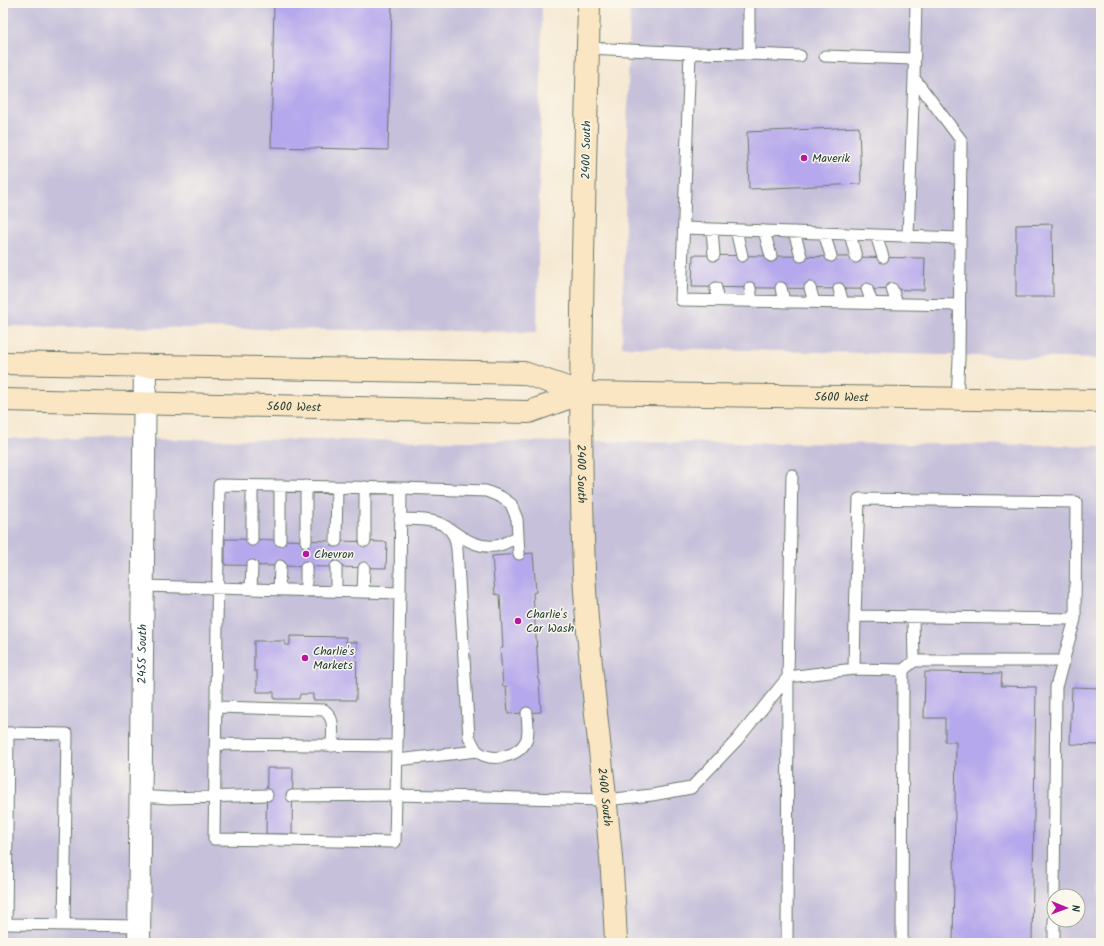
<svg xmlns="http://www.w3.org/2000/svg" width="1104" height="946" font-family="Kalam,sans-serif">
<rect width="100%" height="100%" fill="#fbf7ec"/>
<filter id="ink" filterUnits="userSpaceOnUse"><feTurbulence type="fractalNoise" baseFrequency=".025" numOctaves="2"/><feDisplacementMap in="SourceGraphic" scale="8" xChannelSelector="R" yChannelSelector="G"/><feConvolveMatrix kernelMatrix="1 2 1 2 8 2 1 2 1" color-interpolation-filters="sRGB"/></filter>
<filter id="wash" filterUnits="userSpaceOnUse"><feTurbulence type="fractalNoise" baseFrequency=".012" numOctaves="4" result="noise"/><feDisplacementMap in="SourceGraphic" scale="16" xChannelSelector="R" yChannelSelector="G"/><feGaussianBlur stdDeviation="0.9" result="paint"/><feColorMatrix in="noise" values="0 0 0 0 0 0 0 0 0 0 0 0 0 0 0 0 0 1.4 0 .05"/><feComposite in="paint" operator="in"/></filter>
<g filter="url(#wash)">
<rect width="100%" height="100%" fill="#f6e9d3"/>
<!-- industrial -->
<path fill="#c6c0da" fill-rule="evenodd" d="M3 3H542L537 332 3 326Z
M630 3H1101V359L622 347Z
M3 438 1051 445 1101 446V943H3ZM1054 896H1078V920H1054Z"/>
<g id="blocks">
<!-- building -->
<path fill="#b6a8ec" d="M274 3H392L388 150 271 147Z
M859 127 861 184 749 189 747 132Z
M1052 224 1053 297H1016V225Z
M693 255 925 258 924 290 692 287Z
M225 539 387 542 386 568 225 565Z
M533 553 536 592 533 593 541 712 508 714 506 686 503 687 500 648H503L500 595 495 594 492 556Z
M290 636 346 637 345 642H357L356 700H313V694H300L299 699H274V692H257V671H254V641H285V645H290Z
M925 672 1002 673 1001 686 1036 687 1032 943H953L956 742H945V718H924Z
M1072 687 1101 688V745L1070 744Z
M267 768H293L292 834H266Z"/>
</g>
</g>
<g filter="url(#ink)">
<use href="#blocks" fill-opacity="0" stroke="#6a796c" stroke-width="1"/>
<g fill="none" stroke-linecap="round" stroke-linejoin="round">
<defs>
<path id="lane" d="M916 3 914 78 961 140 959 359 957 399
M588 48 690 53 749 54V3
M690 53 681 300 959 305
M749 54 800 56
M825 56 914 59
M684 228 960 238
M712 229 714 255
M736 230 742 256
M764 231 771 256
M794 232 801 256
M824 233 831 256
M850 234 856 257
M876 235 883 257
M908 236 914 78
M716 288 717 301
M750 288 752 301
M781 288 784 302
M810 288 814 302
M839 289 843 303
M867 289 872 303
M892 289 897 304
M306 486V541
M365 487V541
M401 488 486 491 501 497 511 504 517 519 519 554
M859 499 1076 502 1075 619 855 616Z
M400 519C418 520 445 517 454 536 456 540 456 545 457 549L469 737C472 741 474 748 477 751 491 763 518 757 526 741 530 733 527 721 527 713
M451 530C465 540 482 550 500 545 506 543 512 539 518 537
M252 540V486
M280 540V486
M336 541 337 487
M143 586 400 593 396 795 605 800 652 795 691 788 737 740 788 677 854 669
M251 589 252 566
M279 590 280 566
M306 591V567
M336 591V567
M363 592 364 568
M855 616 854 669 903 670
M914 661H1064
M216 707 324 710C336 719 332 732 332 746
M3 733H8L6 924 139 926
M8 733 67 734 64 925
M216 744 397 746
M397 760 477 751
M140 796 169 798 267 795
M292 796 396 795 395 842 214 839 219 485 401 488 400 593
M1054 896 1056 687 1075 619
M787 943 788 677 792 475
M902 943 903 670 914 661 913 617
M1054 943V920"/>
<g id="street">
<path id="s1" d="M139 943 145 366"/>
</g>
<g id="secondary">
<path id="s2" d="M589 3C585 192 577 382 584 571 588 667 603 762 611 858 613 886 615 915 616 943"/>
<path id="s3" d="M3 363 524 373 582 393 1101 401"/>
<path id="s4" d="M3 400 529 412 582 393"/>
</g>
</defs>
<!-- lane casing -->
<use href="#lane" stroke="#6a796c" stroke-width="13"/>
<!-- street casing -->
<use href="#street" stroke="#6a796c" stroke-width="24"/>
<!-- secondary casing -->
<use href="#secondary" stroke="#6a796c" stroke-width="24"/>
<!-- lane -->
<use href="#lane" stroke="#fff" stroke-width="11"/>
<!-- street -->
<use href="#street" stroke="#fff" stroke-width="22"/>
<!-- secondary -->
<use href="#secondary" stroke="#fbe6c4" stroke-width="22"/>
</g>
</g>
<!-- markers -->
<g fill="#b5179e" stroke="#fbf7ec" stroke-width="1.5">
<circle cx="804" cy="158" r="4"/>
<circle cx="306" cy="554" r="4"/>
<circle cx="518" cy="621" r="4"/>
<circle cx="305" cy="658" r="4"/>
</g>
<g text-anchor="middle" stroke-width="3" stroke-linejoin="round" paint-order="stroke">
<!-- street labels -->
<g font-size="12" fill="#1f3d34" stroke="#fbf7ec">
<text transform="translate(586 150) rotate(-89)" y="4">2400 South</text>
<text dy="4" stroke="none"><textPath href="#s3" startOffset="842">5600 West</textPath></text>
<text dy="4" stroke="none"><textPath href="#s4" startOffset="291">5600 West</textPath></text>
<text dy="4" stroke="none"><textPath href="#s2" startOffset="471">2400 South</textPath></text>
<text dy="4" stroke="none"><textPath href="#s1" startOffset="289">2455 South</textPath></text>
<text dy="4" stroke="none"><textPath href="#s2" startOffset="795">2400 South</textPath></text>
</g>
<!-- poi labels -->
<g font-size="12" fill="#1f3d34" stroke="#fbf7ec" text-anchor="start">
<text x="812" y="162">Maverik</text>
<text x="314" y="558">Chevron</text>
<text x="526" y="618">Charlie's<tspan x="526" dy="14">Car Wash</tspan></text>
<text x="313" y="655">Charlie's<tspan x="313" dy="14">Markets</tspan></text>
</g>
</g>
<!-- margin -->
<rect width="1104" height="946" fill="none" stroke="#fbf7ec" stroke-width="16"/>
<!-- north arrow -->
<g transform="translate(1066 908) rotate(91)"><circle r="19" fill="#fbf7ec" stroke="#a3ada2"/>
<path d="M0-3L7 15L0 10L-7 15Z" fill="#b5179e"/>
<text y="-6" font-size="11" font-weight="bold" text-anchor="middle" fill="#1f3d34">N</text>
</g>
</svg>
